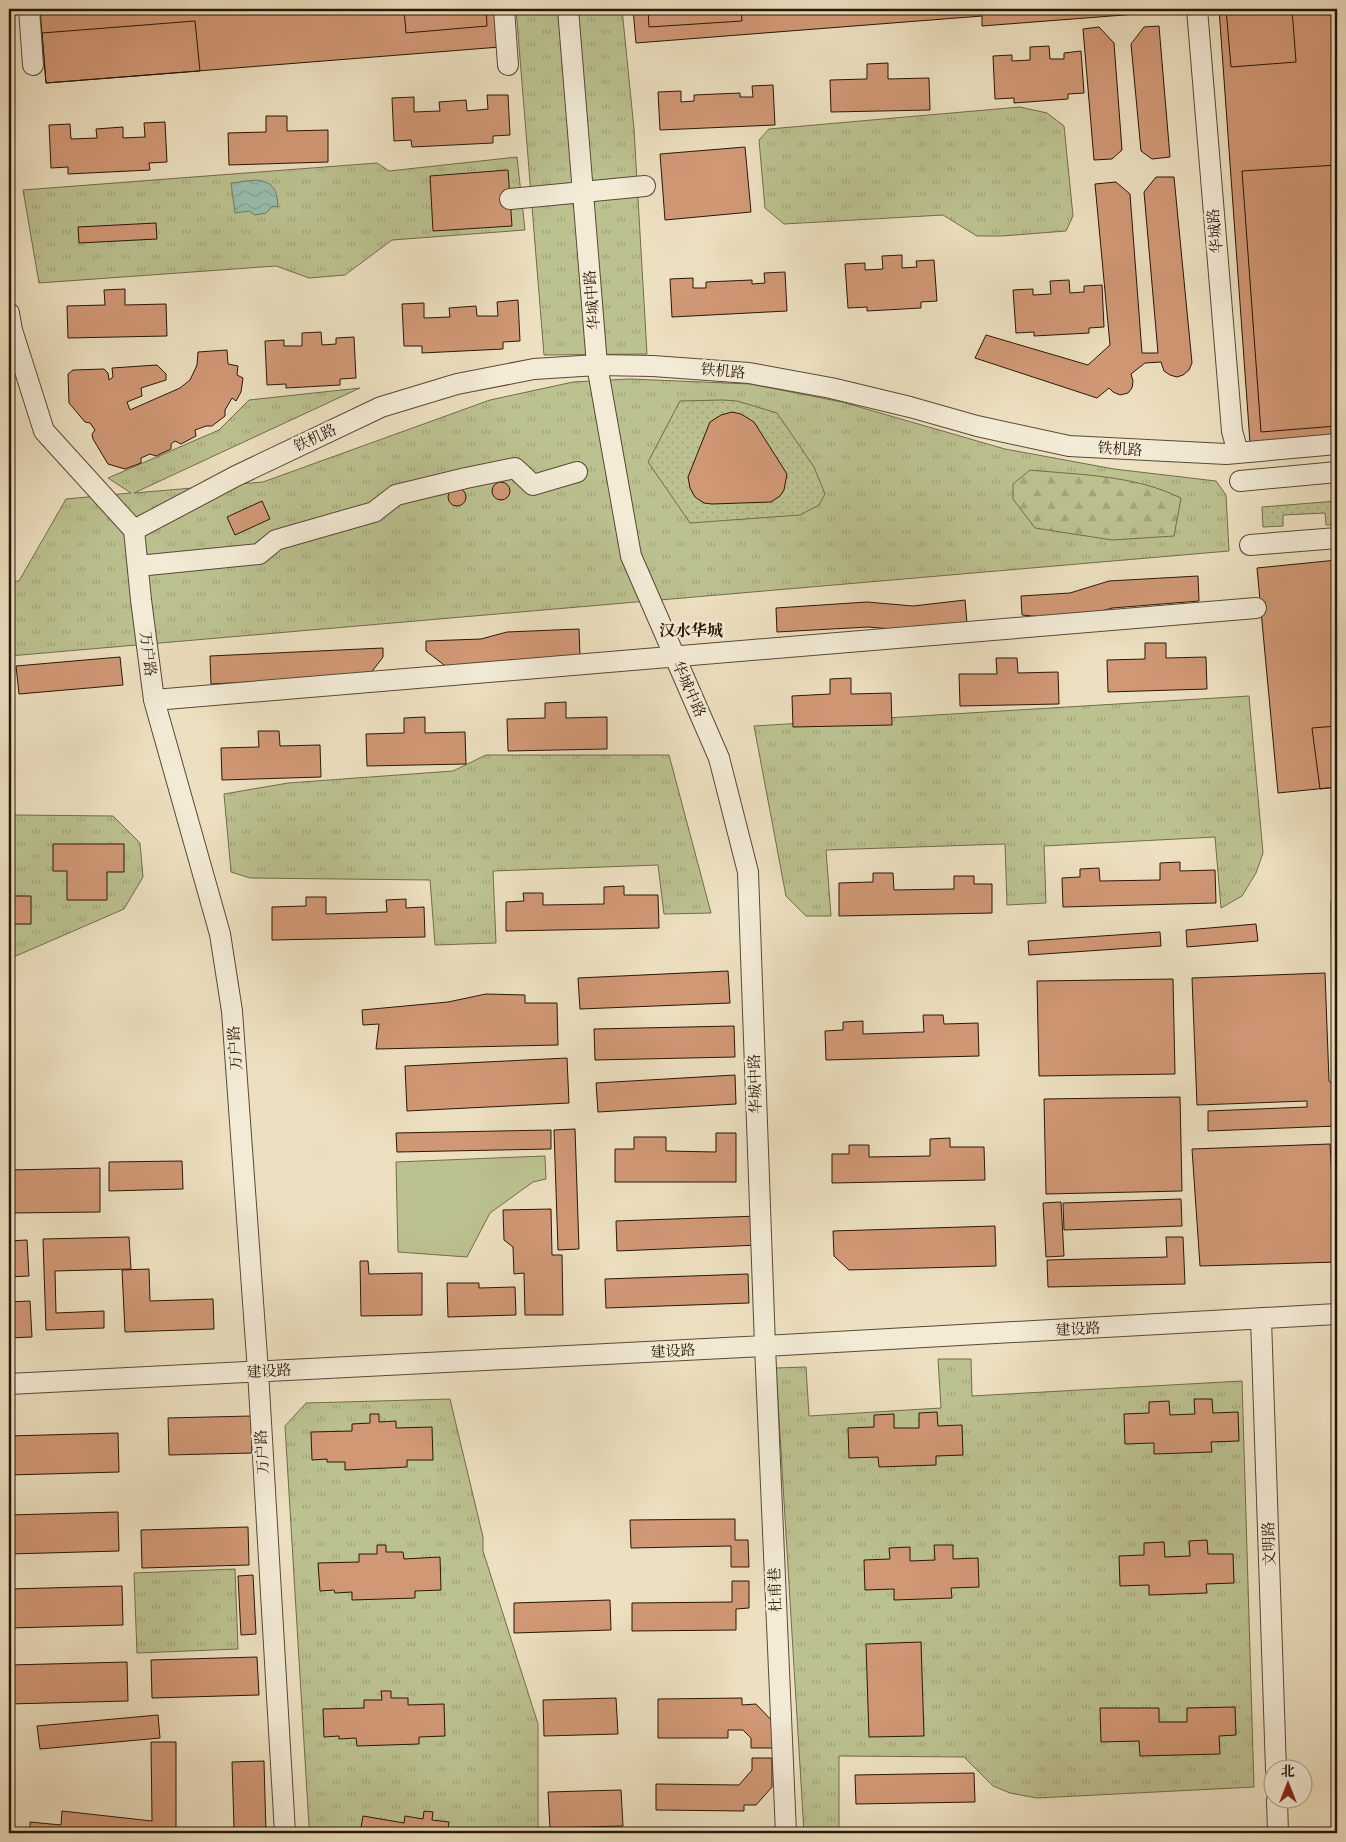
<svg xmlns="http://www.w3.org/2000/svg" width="1346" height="1842" font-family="'IM FELL Great Primer','Noto Serif SC',serif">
<defs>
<pattern id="grass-tufts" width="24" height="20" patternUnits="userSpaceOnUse" patternTransform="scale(1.25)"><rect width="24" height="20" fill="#bcc190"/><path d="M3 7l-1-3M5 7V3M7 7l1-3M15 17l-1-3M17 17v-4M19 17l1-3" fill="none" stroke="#a2a57b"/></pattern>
<pattern id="forest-firs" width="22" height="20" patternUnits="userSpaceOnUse" patternTransform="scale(1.25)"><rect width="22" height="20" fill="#bcc190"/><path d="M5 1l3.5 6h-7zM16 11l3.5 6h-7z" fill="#a2a57b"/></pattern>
<pattern id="garden-dots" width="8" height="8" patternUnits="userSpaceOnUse" patternTransform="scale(1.25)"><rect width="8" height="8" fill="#bcc190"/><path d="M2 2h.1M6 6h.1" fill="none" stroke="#a2a57b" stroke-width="1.8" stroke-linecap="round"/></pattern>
<pattern id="water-waves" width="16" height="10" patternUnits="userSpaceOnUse" patternTransform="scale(1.25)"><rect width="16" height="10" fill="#9abdae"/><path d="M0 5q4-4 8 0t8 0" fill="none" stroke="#85a294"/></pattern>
</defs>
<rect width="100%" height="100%" fill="#ede0c0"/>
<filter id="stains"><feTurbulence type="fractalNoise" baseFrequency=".004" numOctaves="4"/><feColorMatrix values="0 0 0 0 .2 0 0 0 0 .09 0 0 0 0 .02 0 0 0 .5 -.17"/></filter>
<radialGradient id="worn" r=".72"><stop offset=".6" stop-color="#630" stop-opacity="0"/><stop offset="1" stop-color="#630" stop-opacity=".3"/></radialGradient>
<!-- grass -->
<path fill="url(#grass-tufts)" stroke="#726c4c" d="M516 9H622L634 129 647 354 544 355Z
M1020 107 1047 113 1064 126 1073 216 1066 231 1002 236H977L943 215 784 224 765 208 759 140 769 129Z
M517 157 525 230 392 240 345 275 309 278 276 266 39 283 23 190 377 163 389 171Z
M630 379 750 384 842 402 1005 449 1114 469 1216 481 1226 495 1229 551 9 656V582L19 581 66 499 131 493 108 478 219 430 249 400 360 388 134 493 263 482 490 400 573 382Z
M1249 696 1263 853 1256 873 1242 896 1221 908 1215 837 1044 846 1046 903 1007 905 1005 844 826 850 831 916H806L786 896 754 726Z
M486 755H669L711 913 664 914 658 865 493 871 496 943 435 945 430 880 250 878 231 872 224 794 288 783 453 771Z
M9 808 16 815 113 816 140 843 143 877 124 909 9 959Z
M938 1359H971L972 1396 1242 1381 1254 1787 1037 1798 1010 1793 993 1786 964 1757 839 1756V1833H804L776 1368 806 1367 809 1416 941 1408Z
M450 1399 483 1537V1551L538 1724V1833H313L309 1826 285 1426 306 1403Z
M235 1569 238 1649 137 1653 134 1573Z"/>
<!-- forest -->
<path fill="url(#forest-firs)" stroke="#726c4c" d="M1030 470C1081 475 1134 475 1181 498L1174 536 1112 540 1035 528 1013 499V484Z"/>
<!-- garden -->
<path fill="url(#garden-dots)" stroke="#726c4c" d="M723 400 737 401 777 413 814 467 825 494 819 505 800 515 690 523 648 462 680 401Z
M1337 501V525H1326L1325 513 1283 515V526L1263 527 1262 507Z"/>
<!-- pitch -->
<path fill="#bcc190" stroke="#726c4c" d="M545 1156 546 1179 533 1182 490 1213 467 1257 398 1252 396 1162Z"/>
<!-- water -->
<path fill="url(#water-waves)" stroke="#6c7b6c" d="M256 180C274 182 277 190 278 207L273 206 266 213 255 215 249 211 235 213 231 183Z"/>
<!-- building -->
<path fill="#d19876" stroke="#281708" d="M40 9H497L500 47 46 83Z
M404 9H486L487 26 406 33Z
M633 9H1176V11L982 26V16L636 43Z
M648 9H741L742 21 649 27Z
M1219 9H1337V436L1250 443Z
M1226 9H1292L1296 62 1231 67Z
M195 21 200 71 46 83 42 33Z
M1159 26 1170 157 1152 159 1141 151 1131 44 1144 27Z
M1099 27 1114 43 1122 150 1112 159 1094 160 1083 29Z
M1049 46 1050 59H1064V53L1081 51 1084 93 1068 94V99L1014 103V98L995 99 993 56 1012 55V61L1030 60V47Z
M888 63V79L929 78 930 110 831 112 830 80 867 79V64Z
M773 85 775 125 660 130 658 92 681 91V102L694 101V95L740 93V97H753L752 86Z
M487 95H508L510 135 493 136V143L412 147 411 140 394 141 392 98 414 97V112L440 111 439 102 466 100 467 111 488 109Z
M266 116H287V131L328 130V162L229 165 228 133 266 132Z
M165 122 167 162 149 163 150 170 68 174V167L51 168 49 125 70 124 71 139 97 138 96 129 123 127V138L145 137 144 123Z
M745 147 751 212 665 220 660 154Z
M1337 165V426L1261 432 1242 171Z
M508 170 512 226 433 231 430 176Z
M1156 177H1174L1192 363 1189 370 1183 375 1177 377 1170 375 1164 371 1161 362 1145 363 1131 374 1133 381 1132 388 1128 393 1120 395 1113 392 1109 388 1097 398 975 358 986 335 1088 365 1110 345 1095 184 1116 182 1130 194 1142 353H1158L1144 192Z
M156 223 157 239 79 243 78 227Z
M902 255V268L917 267 916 261 934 260 937 301 921 302V308L867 311V307L848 308 845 264 865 263V270L883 269 882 256Z
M785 272 787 311 672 317 670 279 693 278V288H706V282L752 280V284L765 283 764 273Z
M1069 280 1070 293 1084 292V286L1102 285 1104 327 1089 328V333L1034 336V332L1016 333 1013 290 1033 289V295L1051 294 1050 281Z
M125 289V305L166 304 167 336 68 338 67 306 105 305 104 290Z
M518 300 520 341 503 342V349L422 353V346H404L402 304 424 303V318L450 317 449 308 476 306 477 316H498L497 302Z
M321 332 322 345 336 344V338L354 337 356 378 340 379V385L286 388V384L267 385 265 341 284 340V346H302V333Z
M227 350 228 364 238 366 237 375 243 378 241 392 236 401 232 398 225 410V416L212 426H206L195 430 196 436 181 444 175 441 171 444V449L156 456 150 454 141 458V463L125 469 108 464 93 439 92 434 95 430 90 423 85 422 69 403 68 374 73 370 104 369 108 373 109 380 113 377 112 368 157 365 166 374V380L141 388 142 396 127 402 130 410 180 388 190 380 197 365 198 352Z
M732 412 741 414 754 422 787 474 784 490 780 496 771 502 712 504 704 503 695 497 690 488 688 477 710 422 721 415Z
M492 491a9 9 0 1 1 18 0a9 9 0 1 1-18 0Z
M448 497a9 9 0 1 1 18 0a9 9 0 1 1-18 0Z
M262 501 270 519 235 535 227 517Z
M1337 560V787L1278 793 1257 568Z
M1198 576 1199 601 1112 608 1072 620 1022 615 1021 596 1070 593 1109 581Z
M965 600 967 623 917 631 868 627 777 632 776 608 867 602 913 606Z
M579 629 580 656 509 660 484 667 448 668 426 651V641L481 639 507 632Z
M1145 643H1166V658L1206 657 1207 689 1108 692 1107 660 1145 659Z
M383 648V657L367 678 289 680 211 684 210 656Z
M120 657 123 685 19 694 16 666Z
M996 658H1017L1018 673 1058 672 1059 704 960 706 959 674H997Z
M851 678V694L891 693 892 725 793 727 792 696 830 694V679Z
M566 702V718L607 717V749L508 751 507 719 545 718V703Z
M425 717V733L465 732 466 764 367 766 366 734 404 733V718Z
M1337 726V787L1320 789 1312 728Z
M258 731H279L280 746 320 745 321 777 222 780 221 748 259 747Z
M53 844H124V872H107V900H67V871H53Z
M1333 847H1337V883H1334Z
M1180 862V871L1215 870 1216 903 1063 907 1062 878 1080 877V869L1099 868 1100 881 1160 880V863Z
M873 873H893L894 890 954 889V876H974V884H992V913L839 916V883L873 882Z
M624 886V895H658L659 928 506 931V902L524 901 523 893H543V905L604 904V887Z
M9 896H31V924H14V952H9Z
M306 897H326V914L387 912 386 900 406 899V908L424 907 425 937 272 940V907L306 906Z
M1331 901H1337V1013H1332Z
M1256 924 1258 941 1187 947 1186 930Z
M1160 932 1161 946 1029 955 1028 941Z
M728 971 730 1003 580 1009 578 978Z
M1325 973 1329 1081 1337 1088V1126L1208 1131V1111L1307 1107V1101L1197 1105 1192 978Z
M1173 979 1175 1074 1039 1076 1037 981Z
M486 994 525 995V1003H557L558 1045 376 1049 379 1024 363 1025 362 1010 448 1002Z
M923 1015H943L944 1024 978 1023 979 1056 826 1060 825 1031 843 1030V1022L863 1021V1034L924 1032Z
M734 1026 735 1057 595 1060 594 1029Z
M567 1058 569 1103 407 1111 405 1066Z
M735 1075 736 1104 598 1112 596 1083Z
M1180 1097 1182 1191 1046 1194 1044 1099Z
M575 1129 579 1249 558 1250 554 1130Z
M551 1130V1149L397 1152 396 1133Z
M716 1133H736V1182H615V1149H634V1137H666V1151L716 1152Z
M950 1138V1147H984L985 1180 832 1183V1154H849V1145H869V1157L930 1156V1139Z
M1330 1144 1337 1262 1200 1266 1192 1149Z
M182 1161 183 1189 109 1191V1162Z
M100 1168V1212L9 1213V1170Z
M1181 1199 1182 1226 1064 1230 1063 1203Z
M1061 1202 1064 1256 1046 1257 1043 1203Z
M551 1209 552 1255H562L563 1315H525L524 1273 514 1274 513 1247 504 1240 503 1210Z
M759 1216 760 1245 617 1251 616 1221Z
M995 1226 996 1266 849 1270 834 1256 833 1231Z
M129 1237 131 1269 55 1271 56 1313 104 1311V1328L46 1330 43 1239Z
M1166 1237H1183L1185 1284 1048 1287 1047 1260 1167 1257Z
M27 1240 29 1276 9 1277V1241Z
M360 1261H368L369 1274 422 1273V1315L361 1316Z
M149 1269 150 1301 213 1299 214 1329 125 1332 122 1270Z
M748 1274 749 1303 606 1308 605 1279Z
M447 1283H479V1288L515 1287 516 1315 448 1317Z
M30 1301 32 1337 9 1338V1302Z
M1194 1399H1212L1213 1413 1238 1412 1239 1441 1211 1442 1212 1452 1154 1454V1443L1125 1444 1124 1414 1149 1413V1402L1169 1401 1170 1415 1195 1414Z
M937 1412 938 1426 962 1425 963 1455 936 1456V1465L879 1467 878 1457 849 1458 848 1428 874 1427V1415L894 1414V1428H919V1413Z
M370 1414H379V1422L396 1421V1428L432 1427 433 1460H407V1467L345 1470V1462H327V1459L312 1460 311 1432 352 1431V1424L370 1423Z
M251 1416 252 1453 169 1455 168 1418Z
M118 1433 119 1472 9 1475V1436Z
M118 1512 119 1551 9 1554V1515Z
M735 1519V1540H748L749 1567H731V1546L631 1548 630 1520Z
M248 1527 249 1565 142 1568 141 1530Z
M1207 1540 1208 1554H1233L1234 1583 1206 1584 1207 1593 1149 1595V1585L1120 1586 1119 1556 1144 1555V1543L1164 1542 1165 1557 1190 1556 1189 1541Z
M377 1545H386V1552H403L404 1559 440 1557 441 1590 415 1591V1598L352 1600V1592L335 1593 334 1590 320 1591 318 1563 359 1562V1554H377Z
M934 1545H953V1559L978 1558 979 1587 951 1588 952 1598 894 1600V1589L865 1590 864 1560 890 1559 889 1548 910 1547V1561L935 1560Z
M253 1575 256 1634 241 1635 238 1576Z
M732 1581H749V1608L736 1609V1630L632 1631V1603L732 1602Z
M122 1586 123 1625 9 1628V1589Z
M610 1600 611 1630 514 1633V1603Z
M921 1642 924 1736 869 1737 866 1644Z
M257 1657 259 1695 152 1698 151 1660Z
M127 1662 128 1701 9 1704V1665Z
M381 1691H391V1698H408V1705L444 1704 445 1736 419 1737V1744L357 1746 356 1738 339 1739V1736L324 1737 323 1709 364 1708V1700H382Z
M616 1698 618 1734 544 1736 543 1700Z
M742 1698V1705L756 1704 775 1724V1748H751V1738L743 1730H728V1738H658V1699Z
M1235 1707 1236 1735 1219 1736 1220 1754 1140 1756 1139 1741 1101 1742 1100 1708H1159V1722H1187V1708Z
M158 1715 160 1738 40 1749 37 1726Z
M151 1742H176V1833H89L60 1830V1833L30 1832V1822L61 1825 62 1811 152 1821Z
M752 1758H772V1787L756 1805H744V1811L656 1810V1784L739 1785 752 1770Z
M264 1761 266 1833H222L221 1829 234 1828 232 1762Z
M974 1773 975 1802 856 1804 855 1775Z
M621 1790 623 1826 550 1828 548 1792Z
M424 1811 433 1812 432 1820 449 1822 448 1829 472 1833H360L363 1816 404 1823 405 1816 423 1819Z"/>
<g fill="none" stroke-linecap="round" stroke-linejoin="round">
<defs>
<path id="minor" d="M29 9 33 65
M504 9 508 65
M568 9 597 365 631 556 719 758 748 872 765 1346 786 1833
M1197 9 1232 431 1238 453
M510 199 645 186
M9 313 12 330 44 431 134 530 141 600 154 700 220 934 232 1011 258 1371 285 1833
M1240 481 1337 472
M134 530 236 476 381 407 457 384 534 369 597 365 653 366 749 373 831 388 910 407 977 426 1069 446 1226 454 1337 444
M1250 545 1337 538
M138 566 259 554 276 540 374 512 396 495 466 478 515 468 533 485 577 472
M154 700 1256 608
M1261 1319 1276 1770
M9 1384 765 1346 1337 1314
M1277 1800 1278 1833"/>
</defs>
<!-- minor casing -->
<use href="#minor" stroke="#594936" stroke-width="22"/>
<!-- minor -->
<use href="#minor" stroke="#f3ebd6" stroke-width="20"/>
</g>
<g text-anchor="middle" stroke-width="5" stroke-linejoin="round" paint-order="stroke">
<!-- street labels -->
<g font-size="15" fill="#281708" stroke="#f3ebd6">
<text transform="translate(1215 231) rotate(-95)" y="5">华城路</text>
<text transform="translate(592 300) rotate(-95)" y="5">华城中路</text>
<text transform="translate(723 371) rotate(5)" y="5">铁机路</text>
<text transform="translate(315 438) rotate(-25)" y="5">铁机路</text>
<text transform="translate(1120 449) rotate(3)" y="5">铁机路</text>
<text transform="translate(148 654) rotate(83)" y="5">万户路</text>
<text transform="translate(689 689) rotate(66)" y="5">华城中路</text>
<text transform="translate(235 1048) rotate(-94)" y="5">万户路</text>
<text transform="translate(755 1084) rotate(-92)" y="5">华城中路</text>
<text transform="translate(1078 1329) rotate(-3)" y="5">建设路</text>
<text transform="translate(673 1351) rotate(-3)" y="5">建设路</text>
<text transform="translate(269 1371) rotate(-3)" y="5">建设路</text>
<text transform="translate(262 1452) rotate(-93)" y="5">万户路</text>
<text transform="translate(1269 1544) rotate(-92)" y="5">文明路</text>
<text transform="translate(775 1590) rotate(-92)" y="5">杜甫巷</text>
</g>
<!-- neighbourhood labels -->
<g font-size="16" font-weight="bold" fill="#281708" stroke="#f3ebd6">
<text x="691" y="636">汉水华城</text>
</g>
</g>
<!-- margin -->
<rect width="1346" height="1842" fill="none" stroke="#ede0c0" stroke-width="30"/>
<rect x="10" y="10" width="1326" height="1822" fill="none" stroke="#281708" stroke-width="2.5"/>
<rect x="15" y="15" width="1316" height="1812" fill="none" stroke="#281708"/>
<!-- north arrow -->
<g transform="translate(1288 1784)"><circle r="24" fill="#f3ebd6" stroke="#a29684"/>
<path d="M0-4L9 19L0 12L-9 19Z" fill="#8f2418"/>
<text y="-8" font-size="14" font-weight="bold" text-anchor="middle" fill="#281708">北</text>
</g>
<rect width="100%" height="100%" filter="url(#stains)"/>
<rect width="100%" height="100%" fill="url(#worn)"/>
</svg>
